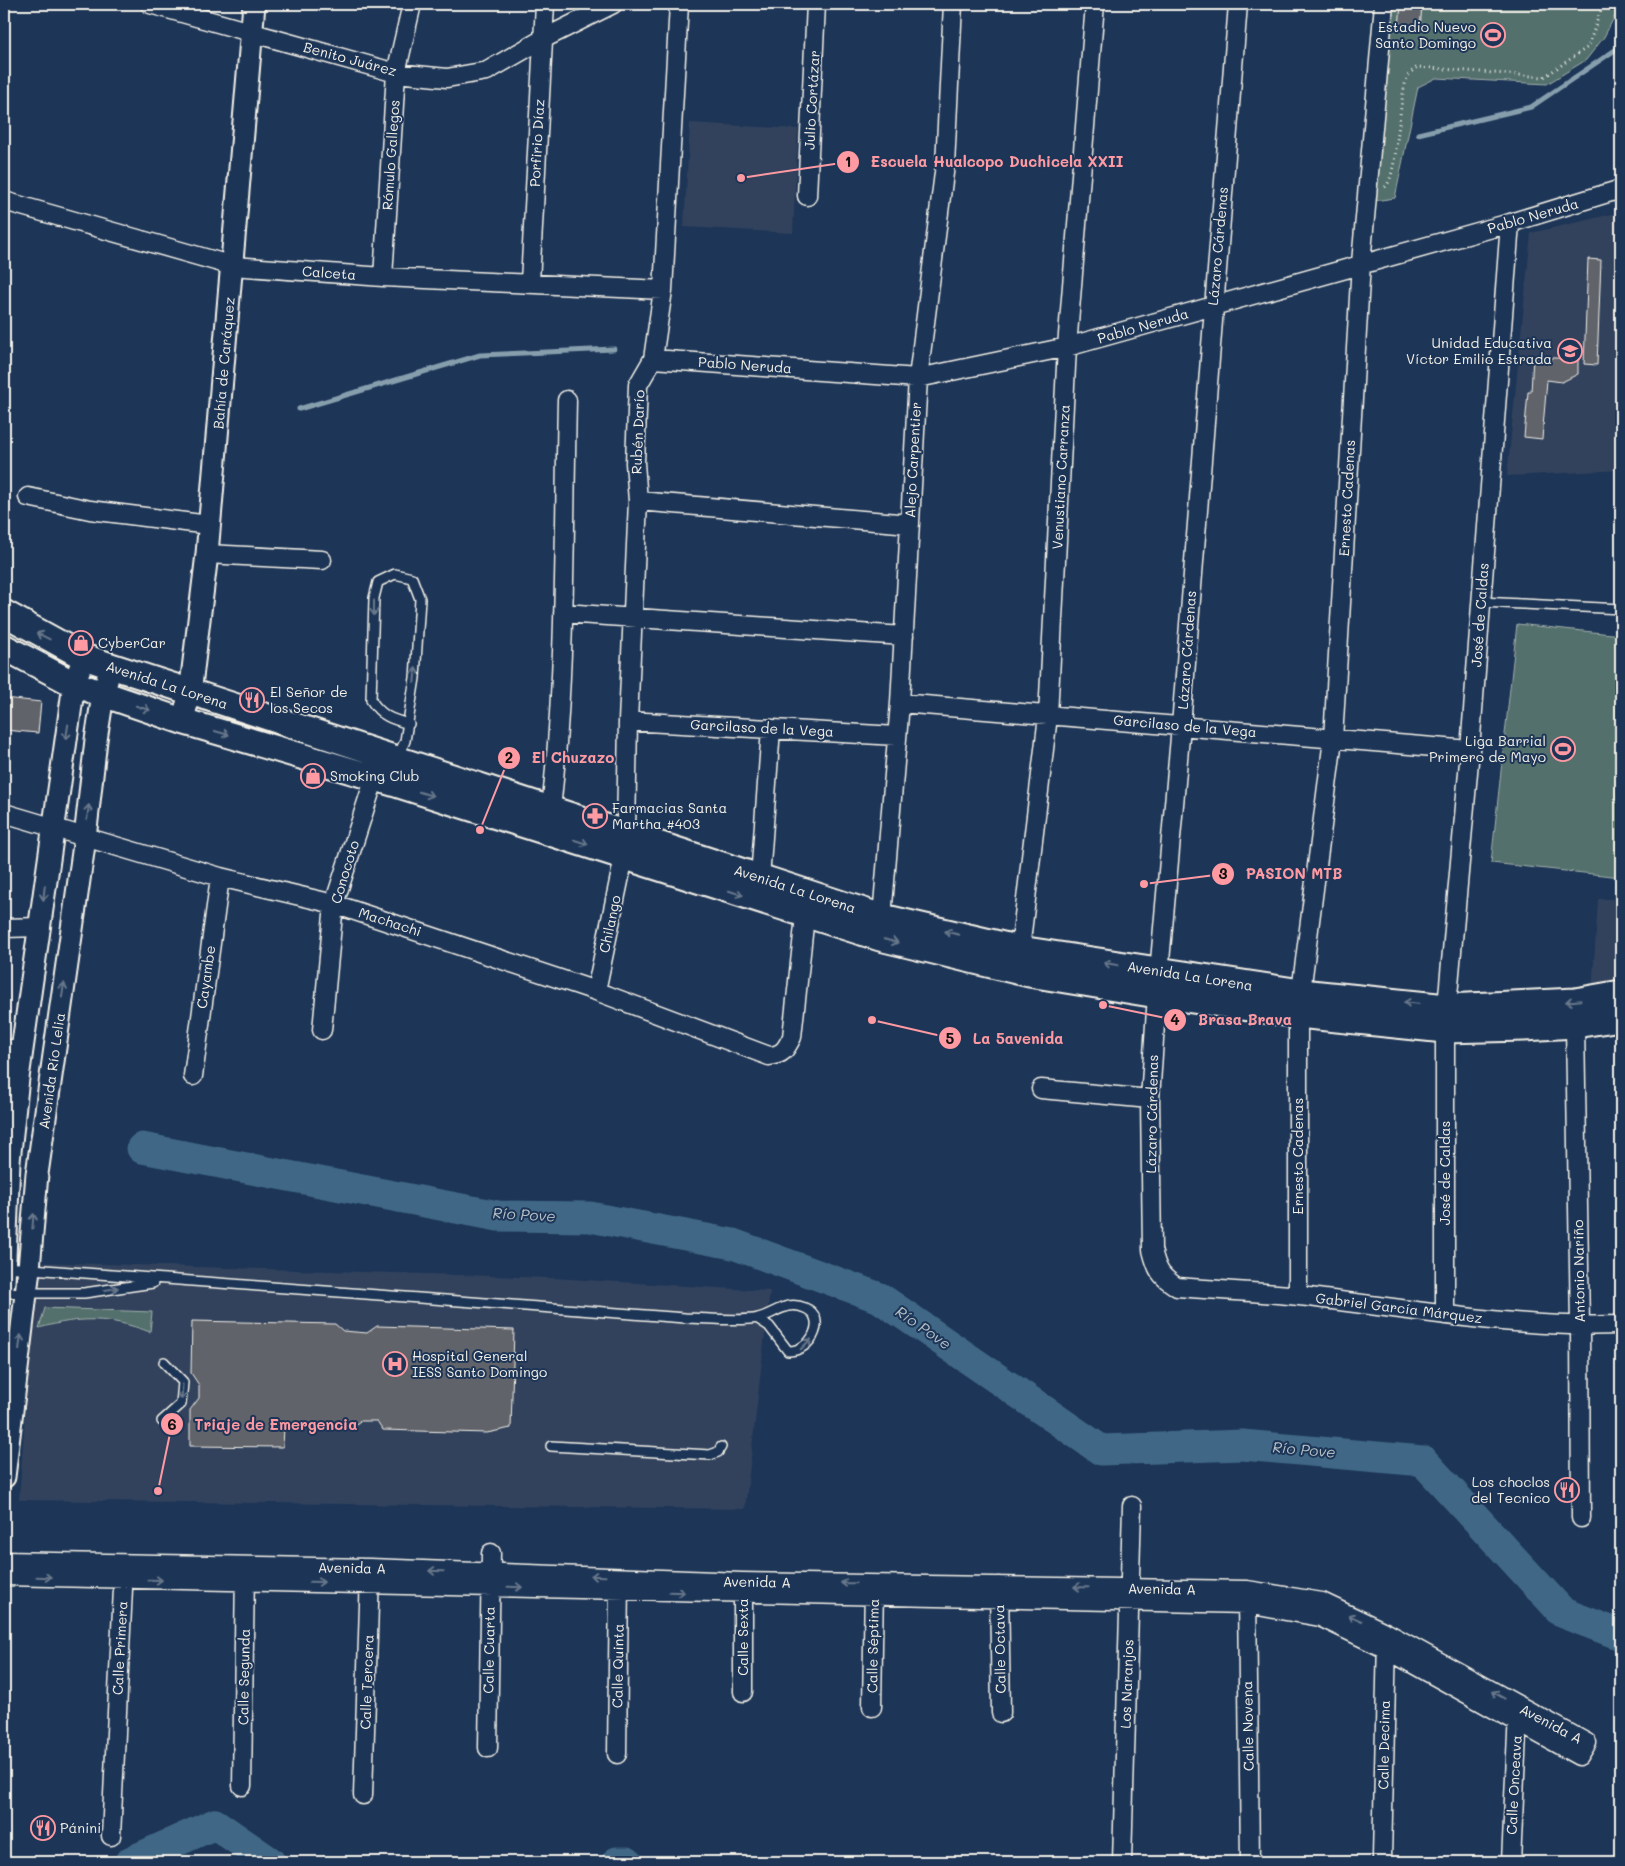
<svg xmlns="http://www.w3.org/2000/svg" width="1625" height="1866" font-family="Mali,sans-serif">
<rect width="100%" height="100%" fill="#1d3557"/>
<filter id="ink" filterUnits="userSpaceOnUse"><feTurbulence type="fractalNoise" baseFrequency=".02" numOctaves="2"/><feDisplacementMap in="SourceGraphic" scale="10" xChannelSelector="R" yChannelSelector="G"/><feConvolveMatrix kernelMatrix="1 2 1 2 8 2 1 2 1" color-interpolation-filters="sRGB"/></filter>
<g filter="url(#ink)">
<!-- built -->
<path fill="#31435d" d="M690 123 798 129 793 233 684 227Z
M1621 212V470L1507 476 1531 233Z
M1598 899H1621V987L1592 994Z
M36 1262 553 1278 770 1291 745 1509 19 1500Z"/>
<!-- green -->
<path fill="#526f6d" stroke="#a3b0aa" d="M1384 4H1621L1604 37 1586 60 1547 84 1436 78 1418 87 1395 198 1367 202Z
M1517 624 1621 635V877L1491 863Z
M45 1308 152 1312 150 1332C110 1317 81 1316 39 1328Z"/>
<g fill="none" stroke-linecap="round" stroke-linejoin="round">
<!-- stream -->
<path stroke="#879fad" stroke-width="5" d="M1418 134 1531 107 1621 46
M299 409 480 355 614 349"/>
<!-- river -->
<path stroke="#3f6886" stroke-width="31" d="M142 1148 498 1216 590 1217 733 1244 880 1298 1101 1450 1242 1445 1423 1461 1563 1613 1621 1635
M130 1862 215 1824 270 1862
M617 1862H627"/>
</g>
<!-- building -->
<path fill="#61636b" stroke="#f4f1e8" d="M1401 4H1422L1420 30 1399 28Z
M1588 259 1601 260 1597 365 1584 364Z
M1533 357 1578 359V374L1562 382 1547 380 1542 439 1524 437 1528 392H1531Z
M4 698 41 702 38 733 4 730Z
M192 1321 335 1324 343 1331 367 1333 377 1326 514 1330 511 1428 487 1433 383 1430 377 1421H360L351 1428 284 1427 283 1447 190 1446V1410L199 1398V1385L191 1373Z"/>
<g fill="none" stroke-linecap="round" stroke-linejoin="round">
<defs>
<path id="service" d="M1481 602 1621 609
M397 758 405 741 415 678 420 599 412 578 395 574 378 582 374 598 371 700C381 716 391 719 409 724
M5 1267 685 1318C703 1318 743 1322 758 1318 775 1314 786 1300 805 1308 828 1317 812 1352 788 1351L769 1326 758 1319
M4 1293H84L153 1283
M162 1421 181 1404 183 1382 164 1362
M551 1446 710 1455 718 1452 721 1447"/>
<path id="minor" d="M150 4 396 73 447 78 487 71 543 39 613 4
M1238 4 1181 726 1157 995 1150 1099 1152 1250C1157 1270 1160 1276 1177 1287 1218 1290 1259 1292 1299 1296 1406 1308 1513 1329 1621 1325
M807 196 816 4
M4 201 233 266 383 277 663 290
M383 277 396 73 412 4
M530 282 545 4
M653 359 918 378 1067 347 1510 223 1621 189
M28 497 90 510 209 525
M638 501 910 524
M207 554 322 560
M563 613 904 636
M900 703 1470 750
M628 721 897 736
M551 809C566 674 564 536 567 400
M4 813 220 877 334 904 596 991 769 1056C783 1055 786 1049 792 1037L805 916
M626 834 628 721 638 501 635 463 638 385 653 359 663 290 679 4
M760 878 771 729
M882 917 900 703 918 378 945 165 953 4
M4 928 41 927
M1020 949 1048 716 1067 347 1095 4
M596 991 624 857
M1301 992 1333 739 1361 263 1384 4
M1447 1007 1470 750 1510 223
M1575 1025 1580 1326 1581 1518
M322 1030 334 904 375 777
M1445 1030V1315
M4 1049H22
M193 1076 220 877
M1041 1089 1150 1099
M1298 1296V1015
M4 1561 370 1568 742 1582 1247 1590 1322 1602 1387 1633 1587 1743 1579 1756 1386 1649 1320 1617 1247 1604 4 1576
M743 1583V1692
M999 1586 1001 1713
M1247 1593 1250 1862
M872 1707 874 1585
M488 1748 491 1553
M617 1754 619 1580
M242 1786 245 1569
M363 1795 370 1573
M111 1836 124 1568
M1382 1858 1387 1639
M1122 1862 1132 1506
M1511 1862 1518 1713"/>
<path id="tertiary" d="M182 721 190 694 207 554 254 4
M4 1283 9 1161 18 1078 74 684 84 657
M4 1477 29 1269 37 1174 85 838 96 740 103 695 111 666"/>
<path id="secondary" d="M4 613 84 657 111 666 882 917 1020 949 1301 992 1447 1007 1575 1001 1621 993
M4 647 74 684 182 721 396 784 880 938 1029 974 1157 995 1298 1015 1445 1030 1524 1028 1575 1025 1621 1018"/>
</defs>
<!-- service casing -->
<use href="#service" stroke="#f4f1e8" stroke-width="12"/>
<!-- minor casing -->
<use href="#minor" stroke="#f4f1e8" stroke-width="21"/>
<!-- tertiary casing -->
<use href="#tertiary" stroke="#f4f1e8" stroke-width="25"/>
<!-- secondary casing -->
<use href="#secondary" stroke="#f4f1e8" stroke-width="29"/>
<!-- path -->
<path stroke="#f4f1e8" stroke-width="3" stroke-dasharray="1 4" stroke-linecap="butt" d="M1385 187C1398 177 1398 100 1407 78 1408 74 1414 70 1417 67L1544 77 1588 47 1603 4"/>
<!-- service -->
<use href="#service" stroke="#1d3557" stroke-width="9"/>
<!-- minor -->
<use href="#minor" stroke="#1d3557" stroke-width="18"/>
<!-- tertiary -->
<use href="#tertiary" stroke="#1d3557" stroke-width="21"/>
<!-- secondary -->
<use href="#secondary" stroke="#1d3557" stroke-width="25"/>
</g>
<!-- one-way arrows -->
<defs><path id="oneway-shaft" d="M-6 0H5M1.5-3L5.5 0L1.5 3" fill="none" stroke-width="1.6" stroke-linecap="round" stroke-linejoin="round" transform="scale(1.25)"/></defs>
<g stroke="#68778a">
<use href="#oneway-shaft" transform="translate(374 608) rotate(90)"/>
<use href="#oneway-shaft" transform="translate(43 636) rotate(-153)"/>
<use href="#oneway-shaft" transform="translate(415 675) rotate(-85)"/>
<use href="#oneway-shaft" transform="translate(143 708) rotate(18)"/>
<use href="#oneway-shaft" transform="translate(67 732) rotate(99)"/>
<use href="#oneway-shaft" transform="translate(222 733) rotate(16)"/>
<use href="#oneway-shaft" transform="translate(426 794) rotate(17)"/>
<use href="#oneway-shaft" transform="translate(88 812) rotate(-83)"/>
<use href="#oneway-shaft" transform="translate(581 842) rotate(18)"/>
<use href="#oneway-shaft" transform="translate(44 893) rotate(96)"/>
<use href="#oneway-shaft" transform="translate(736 893) rotate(18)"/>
<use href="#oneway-shaft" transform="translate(952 933) rotate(-167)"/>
<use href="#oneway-shaft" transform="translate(891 941) rotate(13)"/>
<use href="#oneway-shaft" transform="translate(1111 964) rotate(-171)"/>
<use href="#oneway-shaft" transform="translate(63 990) rotate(-82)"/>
<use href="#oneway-shaft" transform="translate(1573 1001) rotate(174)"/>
<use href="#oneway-shaft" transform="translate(1411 1003) rotate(-174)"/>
<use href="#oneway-shaft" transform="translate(33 1221) rotate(-85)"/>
<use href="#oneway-shaft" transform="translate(111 1289) rotate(-9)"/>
<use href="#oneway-shaft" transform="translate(20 1342) rotate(-83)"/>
<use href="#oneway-shaft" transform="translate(806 1344) rotate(-45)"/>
<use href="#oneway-shaft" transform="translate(182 1392) rotate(94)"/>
<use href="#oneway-shaft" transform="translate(436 1571) rotate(-178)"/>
<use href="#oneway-shaft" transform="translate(598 1576) rotate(-178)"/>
<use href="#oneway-shaft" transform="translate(44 1577) rotate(2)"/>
<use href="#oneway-shaft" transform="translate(155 1580) rotate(1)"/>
<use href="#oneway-shaft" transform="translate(317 1582) rotate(1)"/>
<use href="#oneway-shaft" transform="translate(848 1583) rotate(-179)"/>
<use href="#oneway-shaft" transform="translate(515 1587) rotate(2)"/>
<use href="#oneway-shaft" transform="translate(1081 1587) rotate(-179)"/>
<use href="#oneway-shaft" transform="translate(677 1592) rotate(2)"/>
<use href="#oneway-shaft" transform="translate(1355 1618) rotate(-155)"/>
<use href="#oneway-shaft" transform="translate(1498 1695) rotate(-151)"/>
</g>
</g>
<!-- icons -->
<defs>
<symbol id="stadium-ring" viewBox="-11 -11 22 22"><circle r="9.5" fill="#1d3557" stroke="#ff9aa2" stroke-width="1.5"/><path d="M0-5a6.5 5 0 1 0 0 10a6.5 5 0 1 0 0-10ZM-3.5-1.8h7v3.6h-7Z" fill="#ff9aa2"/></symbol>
<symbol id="school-ring" viewBox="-11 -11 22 22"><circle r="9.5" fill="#1d3557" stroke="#ff9aa2" stroke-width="1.5"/><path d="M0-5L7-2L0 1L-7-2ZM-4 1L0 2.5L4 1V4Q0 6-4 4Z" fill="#ff9aa2"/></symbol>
<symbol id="shop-ring" viewBox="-11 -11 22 22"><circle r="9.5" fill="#1d3557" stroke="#ff9aa2" stroke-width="1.5"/><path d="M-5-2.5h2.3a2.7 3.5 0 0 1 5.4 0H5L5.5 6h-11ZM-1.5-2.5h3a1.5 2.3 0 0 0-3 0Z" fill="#ff9aa2"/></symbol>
<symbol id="restaurant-ring" viewBox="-11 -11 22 22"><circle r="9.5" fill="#1d3557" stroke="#ff9aa2" stroke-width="1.5"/><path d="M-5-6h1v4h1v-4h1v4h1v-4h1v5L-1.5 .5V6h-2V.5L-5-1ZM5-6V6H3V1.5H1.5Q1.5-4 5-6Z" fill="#ff9aa2"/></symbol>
<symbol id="pharmacy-ring" viewBox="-11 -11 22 22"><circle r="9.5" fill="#1d3557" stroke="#ff9aa2" stroke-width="1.5"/><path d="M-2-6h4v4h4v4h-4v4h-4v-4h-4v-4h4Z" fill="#ff9aa2"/></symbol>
<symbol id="hospital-ring" viewBox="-11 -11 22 22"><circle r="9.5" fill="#1d3557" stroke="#ff9aa2" stroke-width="1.5"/><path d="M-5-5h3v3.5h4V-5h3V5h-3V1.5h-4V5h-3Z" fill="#ff9aa2"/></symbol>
</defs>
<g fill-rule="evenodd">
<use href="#stadium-ring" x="1479" y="21" width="28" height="28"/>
<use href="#school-ring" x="1556" y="337" width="28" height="28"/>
<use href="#shop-ring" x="67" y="629" width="28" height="28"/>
<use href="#restaurant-ring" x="238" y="686" width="28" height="28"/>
<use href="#stadium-ring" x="1549" y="735" width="28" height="28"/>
<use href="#shop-ring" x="299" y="762" width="28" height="28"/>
<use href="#pharmacy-ring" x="581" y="802" width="28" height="28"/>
<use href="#hospital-ring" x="381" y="1350" width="28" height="28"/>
<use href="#restaurant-ring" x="1553" y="1476" width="28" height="28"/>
<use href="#restaurant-ring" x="29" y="1814" width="28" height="28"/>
</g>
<g text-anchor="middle" stroke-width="4" stroke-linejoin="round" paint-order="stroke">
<!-- poi labels -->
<g font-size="14" fill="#f4f1e8" stroke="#1d3557" text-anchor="start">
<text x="1476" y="32" text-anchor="end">Estadio Nuevo<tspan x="1476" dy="16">Santo Domingo</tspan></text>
<text x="1552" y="348" text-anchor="end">Unidad Educativa<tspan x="1552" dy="16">Víctor Emilio Estrada</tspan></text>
<text x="98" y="648">CyberCar</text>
<text x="270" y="697">El Señor de<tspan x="270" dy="16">los Secos</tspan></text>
<text x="1546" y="746" text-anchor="end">Liga Barrial<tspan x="1546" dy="16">Primero de Mayo</tspan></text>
<text x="330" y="781">Smoking Club</text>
<text x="612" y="813">Farmacias Santa<tspan x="612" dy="16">Martha #403</tspan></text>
<text x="412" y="1361">Hospital General<tspan x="412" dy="16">IESS Santo Domingo</tspan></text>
<text x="1550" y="1487" text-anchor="end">Los choclos<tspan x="1550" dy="16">del Tecnico</tspan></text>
<text x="60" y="1833">Pánini</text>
</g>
<!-- street labels -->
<g font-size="14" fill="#f4f1e8" stroke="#1d3557">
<text transform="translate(350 59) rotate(15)" y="5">Benito Juárez</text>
<text transform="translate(812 100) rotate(-87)" y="5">Julio Cortázar</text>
<text transform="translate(537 143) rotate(-87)" y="5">Porfirio Díaz</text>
<text transform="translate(391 155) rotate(-86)" y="5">Rómulo Gallegos</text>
<text transform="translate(1533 216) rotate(-16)" y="5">Pablo Neruda</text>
<text transform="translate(1218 246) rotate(-85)" y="5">Lázaro Cárdenas</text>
<text transform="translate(329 273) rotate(4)" y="5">Calceta</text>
<text transform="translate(1143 326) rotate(-16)" y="5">Pablo Neruda</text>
<text transform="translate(224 363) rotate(-85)" y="5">Bahía de Caráquez</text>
<text transform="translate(745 365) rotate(4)" y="5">Pablo Neruda</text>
<text transform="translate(638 432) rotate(-88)" y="5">Rubén Darío</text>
<text transform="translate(913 460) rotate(-87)" y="5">Alejo Carpentier</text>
<text transform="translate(1061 477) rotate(-87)" y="5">Venustiano Carranza</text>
<text transform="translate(1347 498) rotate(-87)" y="5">Ernesto Cadenas</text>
<text transform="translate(1480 615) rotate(-86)" y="5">José de Caldas</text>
<text transform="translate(1187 650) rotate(-86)" y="5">Lázaro Cárdenas</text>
<text transform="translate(167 685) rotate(18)" y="5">Avenida La Lorena</text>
<text transform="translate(1185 726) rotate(5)" y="5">Garcilaso de la Vega</text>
<text transform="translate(762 728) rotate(3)" y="5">Garcilaso de la Vega</text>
<text transform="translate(345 872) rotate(-73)" y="5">Conocoto</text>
<text transform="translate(795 889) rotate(18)" y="5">Avenida La Lorena</text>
<text transform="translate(390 922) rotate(18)" y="5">Machachi</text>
<text transform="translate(610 924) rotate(-78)" y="5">Chilango</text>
<text transform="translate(1190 976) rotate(9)" y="5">Avenida La Lorena</text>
<text transform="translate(206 977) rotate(-82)" y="5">Cayambe</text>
<text transform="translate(52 1071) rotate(-82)" y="5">Avenida Río Lelia</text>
<text transform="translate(1152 1114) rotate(-89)" y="5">Lázaro Cárdenas</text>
<text transform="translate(1298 1156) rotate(-90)" y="5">Ernesto Cadenas</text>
<text transform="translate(1445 1173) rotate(-90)" y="5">José de Caldas</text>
<text transform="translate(1579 1271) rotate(-91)" y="5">Antonio Nariño</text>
<text transform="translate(1399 1308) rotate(7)" y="5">Gabriel García Márquez</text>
<text transform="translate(352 1568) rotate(1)" y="5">Avenida A</text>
<text transform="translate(757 1582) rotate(1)" y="5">Avenida A</text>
<text transform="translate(1162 1589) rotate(1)" y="5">Avenida A</text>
<text transform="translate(743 1637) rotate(-90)" y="5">Calle Sexta</text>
<text transform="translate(873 1646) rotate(-89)" y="5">Calle Séptima</text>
<text transform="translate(120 1648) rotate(-87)" y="5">Calle Primera</text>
<text transform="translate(1000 1649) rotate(-91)" y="5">Calle Octava</text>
<text transform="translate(489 1650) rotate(-89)" y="5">Calle Cuarta</text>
<text transform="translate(618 1666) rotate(-89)" y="5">Calle Quinta</text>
<text transform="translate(244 1677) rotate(-89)" y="5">Calle Segunda</text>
<text transform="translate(367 1682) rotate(-88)" y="5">Calle Tercera</text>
<text transform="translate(1127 1684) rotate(-88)" y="5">Los Naranjos</text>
<text transform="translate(1551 1724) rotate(28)" y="5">Avenida A</text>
<text transform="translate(1248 1726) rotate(-91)" y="5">Calle Novena</text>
<text transform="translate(1384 1745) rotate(-89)" y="5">Calle Decima</text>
<text transform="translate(1514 1785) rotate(-87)" y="5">Calle Onceava</text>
</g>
<!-- water labels -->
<g font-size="15" font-style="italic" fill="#b5c1c6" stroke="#1d3557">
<text transform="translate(524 1215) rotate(3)" y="5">Río Pove</text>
<text transform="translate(923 1328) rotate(35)" y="5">Río Pove</text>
<text transform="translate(1304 1450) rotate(5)" y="5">Río Pove</text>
</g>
</g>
<!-- callouts -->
<path fill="none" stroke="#ff9aa2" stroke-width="2" d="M741 178L848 162M480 830L509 758M1144 884L1223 874M1103 1005L1175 1020M872 1020L950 1038M158 1491L172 1424"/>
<g fill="#ff9aa2" stroke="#1d3557" stroke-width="2">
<circle cx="741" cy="178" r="5"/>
<circle cx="480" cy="830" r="5"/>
<circle cx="1144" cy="884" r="5"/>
<circle cx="1103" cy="1005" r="5"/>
<circle cx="872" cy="1020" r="5"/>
<circle cx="158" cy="1491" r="5"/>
<circle cx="848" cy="162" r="12"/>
<circle cx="509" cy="758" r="12"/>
<circle cx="1223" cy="874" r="12"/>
<circle cx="1175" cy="1020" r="12"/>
<circle cx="950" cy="1038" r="12"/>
<circle cx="172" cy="1424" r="12"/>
</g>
<g font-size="15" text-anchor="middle" font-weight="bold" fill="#111">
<text x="848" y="167">1</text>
<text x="509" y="763">2</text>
<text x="1223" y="879">3</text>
<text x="1175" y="1025">4</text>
<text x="950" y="1044">5</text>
<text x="172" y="1430">6</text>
</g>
<g font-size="15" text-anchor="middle" font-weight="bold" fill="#ff9aa2" stroke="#1d3557" stroke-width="4" stroke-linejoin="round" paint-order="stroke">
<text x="997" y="167">Escuela Hualcopo Duchicela XXII</text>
<text x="573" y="763">El Chuzazo</text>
<text x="1294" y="879">PASION MTB</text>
<text x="1245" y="1025">Brasa Brava</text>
<text x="1018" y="1044">La 5avenida</text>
<text x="276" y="1430">Triaje de Emergencia</text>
</g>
<!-- margin -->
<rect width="1625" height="1866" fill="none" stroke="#1d3557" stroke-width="20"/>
<rect x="10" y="10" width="1605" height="1846" fill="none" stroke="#f4f1e8" stroke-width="2" filter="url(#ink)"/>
</svg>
